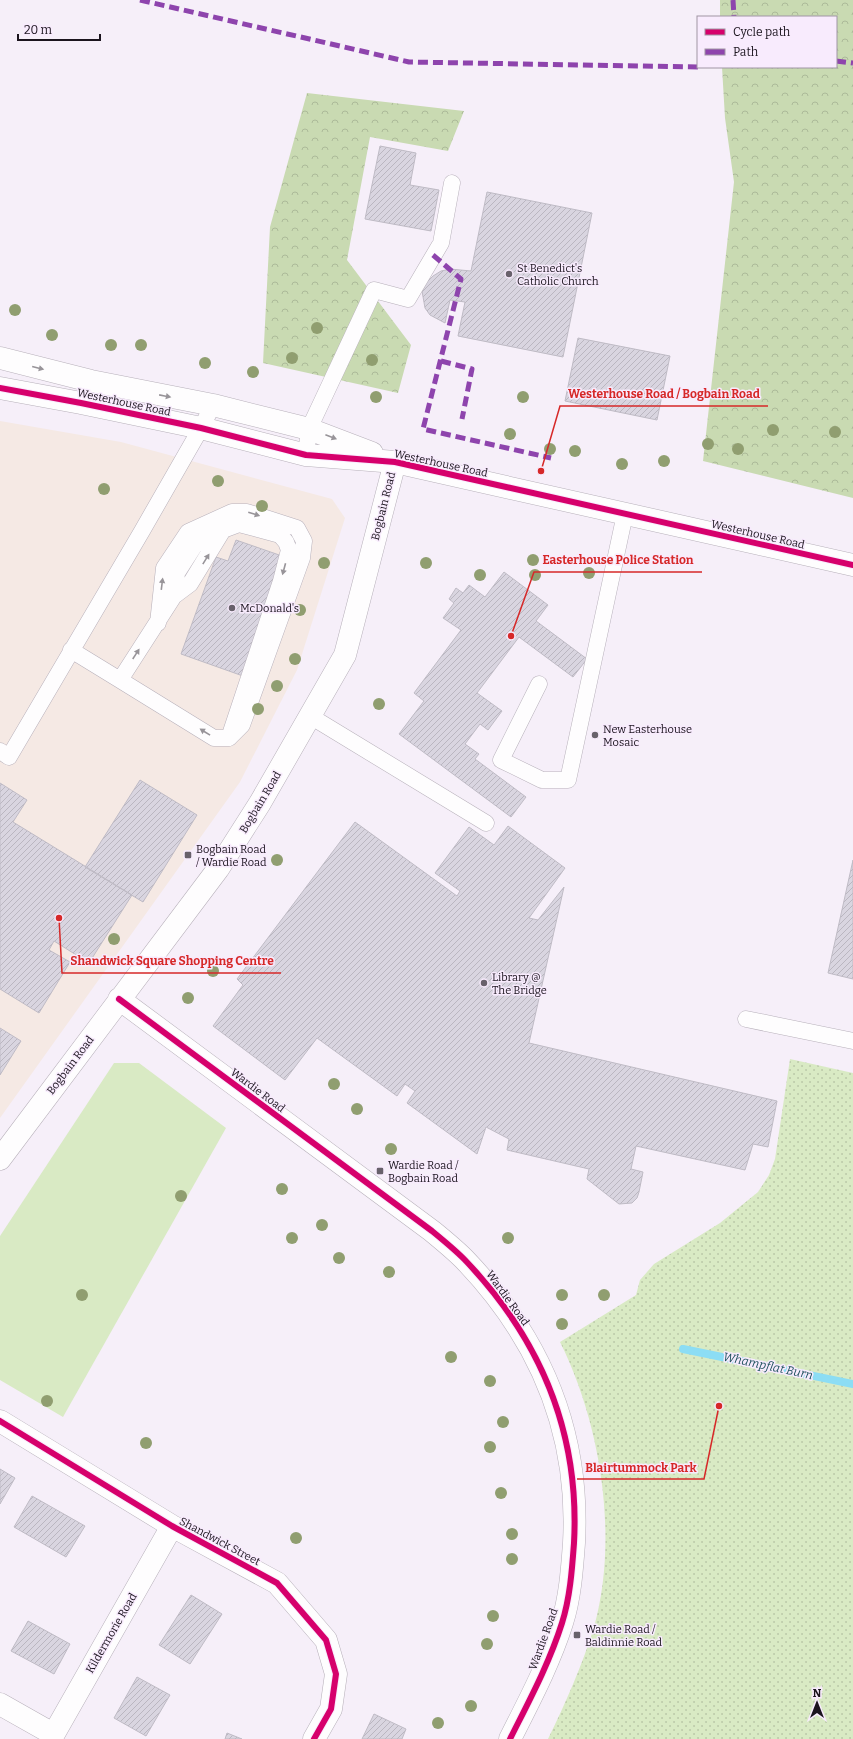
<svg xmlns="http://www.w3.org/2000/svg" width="853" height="1739" font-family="Bitter,serif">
<defs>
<pattern id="forest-crowns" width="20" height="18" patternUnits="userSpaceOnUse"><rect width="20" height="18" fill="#c9dab2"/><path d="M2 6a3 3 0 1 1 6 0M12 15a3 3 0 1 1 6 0" fill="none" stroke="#acba99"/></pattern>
<pattern id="park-dots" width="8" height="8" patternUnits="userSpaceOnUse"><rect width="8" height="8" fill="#d9eac4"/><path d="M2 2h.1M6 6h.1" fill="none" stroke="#bac8a8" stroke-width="1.8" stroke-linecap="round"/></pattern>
<pattern id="building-hatch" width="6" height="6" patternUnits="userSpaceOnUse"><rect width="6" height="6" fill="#d9d5e0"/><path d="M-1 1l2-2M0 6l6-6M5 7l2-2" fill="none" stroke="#bab6c0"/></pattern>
</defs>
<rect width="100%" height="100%" fill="#f6eff9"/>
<!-- commercial -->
<path fill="#f5e9e4" d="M0 421 121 442 332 499 345 518 297 670 240 782 0 1118Z"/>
<!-- green -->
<path fill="#d9eac4" d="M114 1063H139L226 1128 63 1417 0 1380V1236Z"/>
<!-- forest -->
<path fill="url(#forest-crowns)" d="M720 0H853V498L703 461 734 182 725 118 722 67H836V17H720Z
M307 93 464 111 448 151 370 137 347 260 411 345 398 393 263 363 270 227Z"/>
<!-- park -->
<path fill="url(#park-dots)" d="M790 1059 853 1073V1739H548C566 1702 582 1666 594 1627 619 1538 601 1424 560 1342L636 1295 640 1280 654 1264 720 1223 758 1192 769 1175 775 1159Z"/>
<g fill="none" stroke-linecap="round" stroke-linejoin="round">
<!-- stream -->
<path stroke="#8cddf4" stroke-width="8" d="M683 1349 853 1384"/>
</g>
<!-- building -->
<path fill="url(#building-hatch)" stroke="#bfbbc5" d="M380 146 416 153 410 185 439 190 431 231 365 219Z
M487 192 592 213 563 357 458 336 465 302 450 300 445 323 430 315 425 308 422 291 426 283 433 276 441 271 450 269 471 271Z
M578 338 670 356 657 420 565 401Z
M236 540 285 557 243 676 181 654 216 557 228 561Z
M504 572 548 605 536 621 587 659 573 677 519 637 477 693 502 711 488 730 480 724 465 744 479 754 475 759 526 797 511 817 399 734 424 701 414 693 461 630 443 618 454 603 449 599 456 588 463 593 469 585 485 597Z
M140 780 197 815 143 902 85 867Z
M0 783 27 800 13 822 132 895 89 963 54 941 49 950 70 962 39 1013 0 989Z
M355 822 457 896 460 891 435 873 469 827 494 845 508 826 565 868 529 918 538 920 564 887 529 1043 777 1101 768 1147 753 1144 745 1170 636 1146 631 1169 643 1172 639 1192 637 1198 632 1203 619 1204 587 1179 589 1169 507 1150 509 1139 486 1127 477 1154 407 1103 415 1091 405 1084 397 1096 317 1038 285 1080 213 1026 243 985 237 979Z
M853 860V979L828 973Z
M0 1028 21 1041 0 1075Z
M0 1469 15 1478 0 1504Z
M32 1496 85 1526 66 1557 14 1527Z
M191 1595 222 1614 190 1664 159 1645Z
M28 1621 70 1644 54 1674 11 1651Z
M137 1677 170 1695 146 1736 114 1718Z
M374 1714 406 1729 402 1739H362Z
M227 1733 242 1739H225Z"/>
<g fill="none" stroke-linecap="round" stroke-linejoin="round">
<defs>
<path id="service" d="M306 455 309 429 374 290 408 299 441 243 452 183
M174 596 177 573 195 545 223 530
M158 623 164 568 188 532 232 512H247L297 528 304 541 302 558 242 725 229 738H214L120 680 174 596 190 584 223 530 239 524 280 535 286 542 289 550 281 581 229 738
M71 650 120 680
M539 684 501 760 542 780H568L625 514
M310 716 486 823
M0 751 9 757 142 531 201 428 213 405
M746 1019 853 1041"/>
<path id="minor" d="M0 1421 172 1526 277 1583 326 1640 336 1674 331 1709 314 1739
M0 1704 53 1734
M51 1739 172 1526"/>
<path id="tertiary" d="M0 358 91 381 213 405 309 429 372 453
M0 388 81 403 201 428 306 455 395 462 853 565
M119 999 432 1231C443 1240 454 1249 464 1259 540 1338 580 1433 574 1543 572 1570 570 1598 562 1623 549 1664 529 1701 510 1739
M0 1159 218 869 260 803 345 655 395 462"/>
</defs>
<!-- service casing -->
<use href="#service" stroke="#b7b0ba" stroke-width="17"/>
<!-- minor casing -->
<use href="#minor" stroke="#b7b0ba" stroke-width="23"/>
<!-- tertiary casing -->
<use href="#tertiary" stroke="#b7b0ba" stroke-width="23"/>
<!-- service -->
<use href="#service" stroke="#fefdfe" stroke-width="16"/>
<!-- minor -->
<use href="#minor" stroke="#fefdfe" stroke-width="22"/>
<!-- tertiary -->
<use href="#tertiary" stroke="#fefdfe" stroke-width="22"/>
<!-- quiet -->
<path stroke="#8e44ad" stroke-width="5" stroke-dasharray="10 5" stroke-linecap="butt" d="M140 0 409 62 699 67
M733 0 734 17
M836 61 853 63
M433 255 461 279 423 429 551 458
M441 361 472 369 462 419"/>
<defs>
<path id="cycleway" d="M0 388 81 403 201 428 306 455 395 462 853 565
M119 999 432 1231C443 1240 454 1249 464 1259 540 1338 580 1433 574 1543 572 1570 570 1598 562 1623 549 1664 529 1701 510 1739
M0 1421 172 1526 277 1583 326 1640 336 1674 331 1709 314 1739"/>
</defs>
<!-- cycleway casing -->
<use href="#cycleway" stroke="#f8ebfd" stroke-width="8"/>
<!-- cycleway -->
<use href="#cycleway" stroke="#d6006c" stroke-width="6"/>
</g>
<!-- trees -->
<g fill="#909e70">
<circle cx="15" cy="310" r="6"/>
<circle cx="317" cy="328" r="6"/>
<circle cx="52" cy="335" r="6"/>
<circle cx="111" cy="345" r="6"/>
<circle cx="141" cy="345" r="6"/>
<circle cx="292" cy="358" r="6"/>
<circle cx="372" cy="360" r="6"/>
<circle cx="205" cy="363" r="6"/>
<circle cx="253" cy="372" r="6"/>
<circle cx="376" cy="397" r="6"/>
<circle cx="523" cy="397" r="6"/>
<circle cx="773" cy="430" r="6"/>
<circle cx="835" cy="432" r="6"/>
<circle cx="510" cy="434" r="6"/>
<circle cx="708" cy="444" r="6"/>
<circle cx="550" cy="449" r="6"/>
<circle cx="738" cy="449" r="6"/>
<circle cx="575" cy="451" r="6"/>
<circle cx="664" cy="461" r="6"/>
<circle cx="622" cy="464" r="6"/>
<circle cx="218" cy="481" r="6"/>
<circle cx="104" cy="489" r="6"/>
<circle cx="262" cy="506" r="6"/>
<circle cx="533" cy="560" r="6"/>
<circle cx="324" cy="563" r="6"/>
<circle cx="426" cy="563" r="6"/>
<circle cx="589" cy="573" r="6"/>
<circle cx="480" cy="575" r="6"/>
<circle cx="535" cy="575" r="6"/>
<circle cx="300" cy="610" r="6"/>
<circle cx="295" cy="659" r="6"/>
<circle cx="277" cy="686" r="6"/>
<circle cx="379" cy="704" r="6"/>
<circle cx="258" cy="709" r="6"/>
<circle cx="277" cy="860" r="6"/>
<circle cx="114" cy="939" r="6"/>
<circle cx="213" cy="971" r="6"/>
<circle cx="188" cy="998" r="6"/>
<circle cx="334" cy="1084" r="6"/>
<circle cx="357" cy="1109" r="6"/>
<circle cx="391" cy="1149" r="6"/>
<circle cx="282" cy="1189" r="6"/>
<circle cx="181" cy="1196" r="6"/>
<circle cx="322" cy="1225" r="6"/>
<circle cx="292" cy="1238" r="6"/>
<circle cx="508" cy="1238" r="6"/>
<circle cx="339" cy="1258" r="6"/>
<circle cx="389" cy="1272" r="6"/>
<circle cx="82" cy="1295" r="6"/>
<circle cx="562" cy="1295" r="6"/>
<circle cx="604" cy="1295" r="6"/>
<circle cx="562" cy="1324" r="6"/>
<circle cx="451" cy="1357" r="6"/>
<circle cx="490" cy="1381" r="6"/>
<circle cx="47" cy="1401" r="6"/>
<circle cx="503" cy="1422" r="6"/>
<circle cx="146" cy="1443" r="6"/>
<circle cx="490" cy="1447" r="6"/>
<circle cx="501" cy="1493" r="6"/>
<circle cx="512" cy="1534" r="6"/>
<circle cx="296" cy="1538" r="6"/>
<circle cx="512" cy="1559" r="6"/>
<circle cx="493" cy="1616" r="6"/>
<circle cx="487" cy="1644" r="6"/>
<circle cx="471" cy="1706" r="6"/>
<circle cx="438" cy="1723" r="6"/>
</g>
<!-- one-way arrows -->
<defs><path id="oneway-solid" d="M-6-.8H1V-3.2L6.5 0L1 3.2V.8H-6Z"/></defs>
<g fill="#989499">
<use href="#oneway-solid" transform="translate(38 368) rotate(14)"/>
<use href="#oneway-solid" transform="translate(165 396) rotate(11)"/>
<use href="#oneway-solid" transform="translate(331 437) rotate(21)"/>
<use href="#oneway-solid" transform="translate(254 514) rotate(17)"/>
<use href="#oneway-solid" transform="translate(206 559) rotate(-58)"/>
<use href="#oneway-solid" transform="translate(284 569) rotate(105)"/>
<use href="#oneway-solid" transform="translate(162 584) rotate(-83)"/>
<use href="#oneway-solid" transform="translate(136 654) rotate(-57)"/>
<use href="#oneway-solid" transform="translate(205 732) rotate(-148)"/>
</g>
<!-- markers -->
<g fill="#68616b" stroke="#f8ebfd" stroke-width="1.5">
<circle cx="509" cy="274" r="4"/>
<circle cx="232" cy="608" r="4"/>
<circle cx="595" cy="735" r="4"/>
<rect x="184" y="851" width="8" height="8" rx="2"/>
<circle cx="484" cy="983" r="4"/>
<rect x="376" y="1167" width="8" height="8" rx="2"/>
<rect x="573" y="1631" width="8" height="8" rx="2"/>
</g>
<g text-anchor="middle" stroke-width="3" stroke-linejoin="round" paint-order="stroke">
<!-- poi labels -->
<g font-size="11" fill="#1b141e" stroke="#f8ebfd" text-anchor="start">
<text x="517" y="272">St Benedict's<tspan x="517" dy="13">Catholic Church</tspan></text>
<text x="240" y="612">McDonald's</text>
<text x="603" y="733">New Easterhouse<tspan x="603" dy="13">Mosaic</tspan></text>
<text x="196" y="853">Bogbain Road<tspan x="196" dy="13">/ Wardie Road</tspan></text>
<text x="492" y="981">Library @<tspan x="492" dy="13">The Bridge</tspan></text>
<text x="388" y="1169">Wardie Road /<tspan x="388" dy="13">Bogbain Road</tspan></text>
<text x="585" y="1633">Wardie Road /<tspan x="585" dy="13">Baldinnie Road</tspan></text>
</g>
<!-- street labels -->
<g font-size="11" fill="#1b141e" stroke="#f8ebfd">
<text transform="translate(124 402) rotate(12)" y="4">Westerhouse Road</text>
<text transform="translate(441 463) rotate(12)" y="4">Westerhouse Road</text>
<text transform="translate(383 506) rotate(-76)" y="4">Bogbain Road</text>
<text transform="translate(758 534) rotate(13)" y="4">Westerhouse Road</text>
<text transform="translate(260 802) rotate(-59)" y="4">Bogbain Road</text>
<text transform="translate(70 1065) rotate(-53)" y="4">Bogbain Road</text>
<text transform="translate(258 1090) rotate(37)" y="4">Wardie Road</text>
<text transform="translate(508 1298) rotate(54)" y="4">Wardie Road</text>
<text transform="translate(220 1541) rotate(28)" y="4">Shandwick Street</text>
<text transform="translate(111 1633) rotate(-60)" y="4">Kildermorie Road</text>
<text transform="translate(543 1639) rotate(-70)" y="4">Wardie Road</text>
</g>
<!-- water labels -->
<g font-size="12" font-style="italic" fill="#1d505d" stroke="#f8ebfd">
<text transform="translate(768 1366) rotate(12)" y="4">Whampflat Burn</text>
</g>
</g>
<!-- callouts -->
<path fill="none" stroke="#d62828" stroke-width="1.5" d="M541 471L560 406H768M511 636L534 572H702M59 918L62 973H281M719 1406L704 1479H577"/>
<g fill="#d62828" stroke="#f8ebfd" stroke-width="1.5">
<circle cx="541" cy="471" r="4"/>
<circle cx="511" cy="636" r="4"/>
<circle cx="59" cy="918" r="4"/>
<circle cx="719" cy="1406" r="4"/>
</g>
<g font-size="12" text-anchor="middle" font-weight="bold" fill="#d62828" stroke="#f8ebfd" stroke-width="3" stroke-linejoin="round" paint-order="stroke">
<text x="664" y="398">Westerhouse Road / Bogbain Road</text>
<text x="618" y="564">Easterhouse Police Station</text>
<text x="172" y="965">Shandwick Square Shopping Centre</text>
<text x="641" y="1472">Blairtummock Park</text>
</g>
<!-- legend -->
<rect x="697" y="16" width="140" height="52" fill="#f8ebfd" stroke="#a095a4"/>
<rect x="705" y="29" width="20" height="6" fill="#d6006c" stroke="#a095a4"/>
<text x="733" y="36" font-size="12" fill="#1b141e">Cycle path</text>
<rect x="705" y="49" width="20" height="6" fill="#8e44ad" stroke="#a095a4"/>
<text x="733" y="56" font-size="12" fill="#1b141e">Path</text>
<!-- north arrow -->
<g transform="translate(817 1703)" stroke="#f8ebfd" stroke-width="3" paint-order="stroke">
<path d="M0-3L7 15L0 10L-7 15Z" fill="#1b141e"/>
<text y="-6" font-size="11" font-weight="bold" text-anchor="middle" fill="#1b141e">N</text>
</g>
<!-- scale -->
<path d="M18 34v6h82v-6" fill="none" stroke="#1b141e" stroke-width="2"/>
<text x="24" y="34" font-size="12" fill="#1b141e" stroke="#f8ebfd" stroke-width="3" paint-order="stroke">20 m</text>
</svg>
